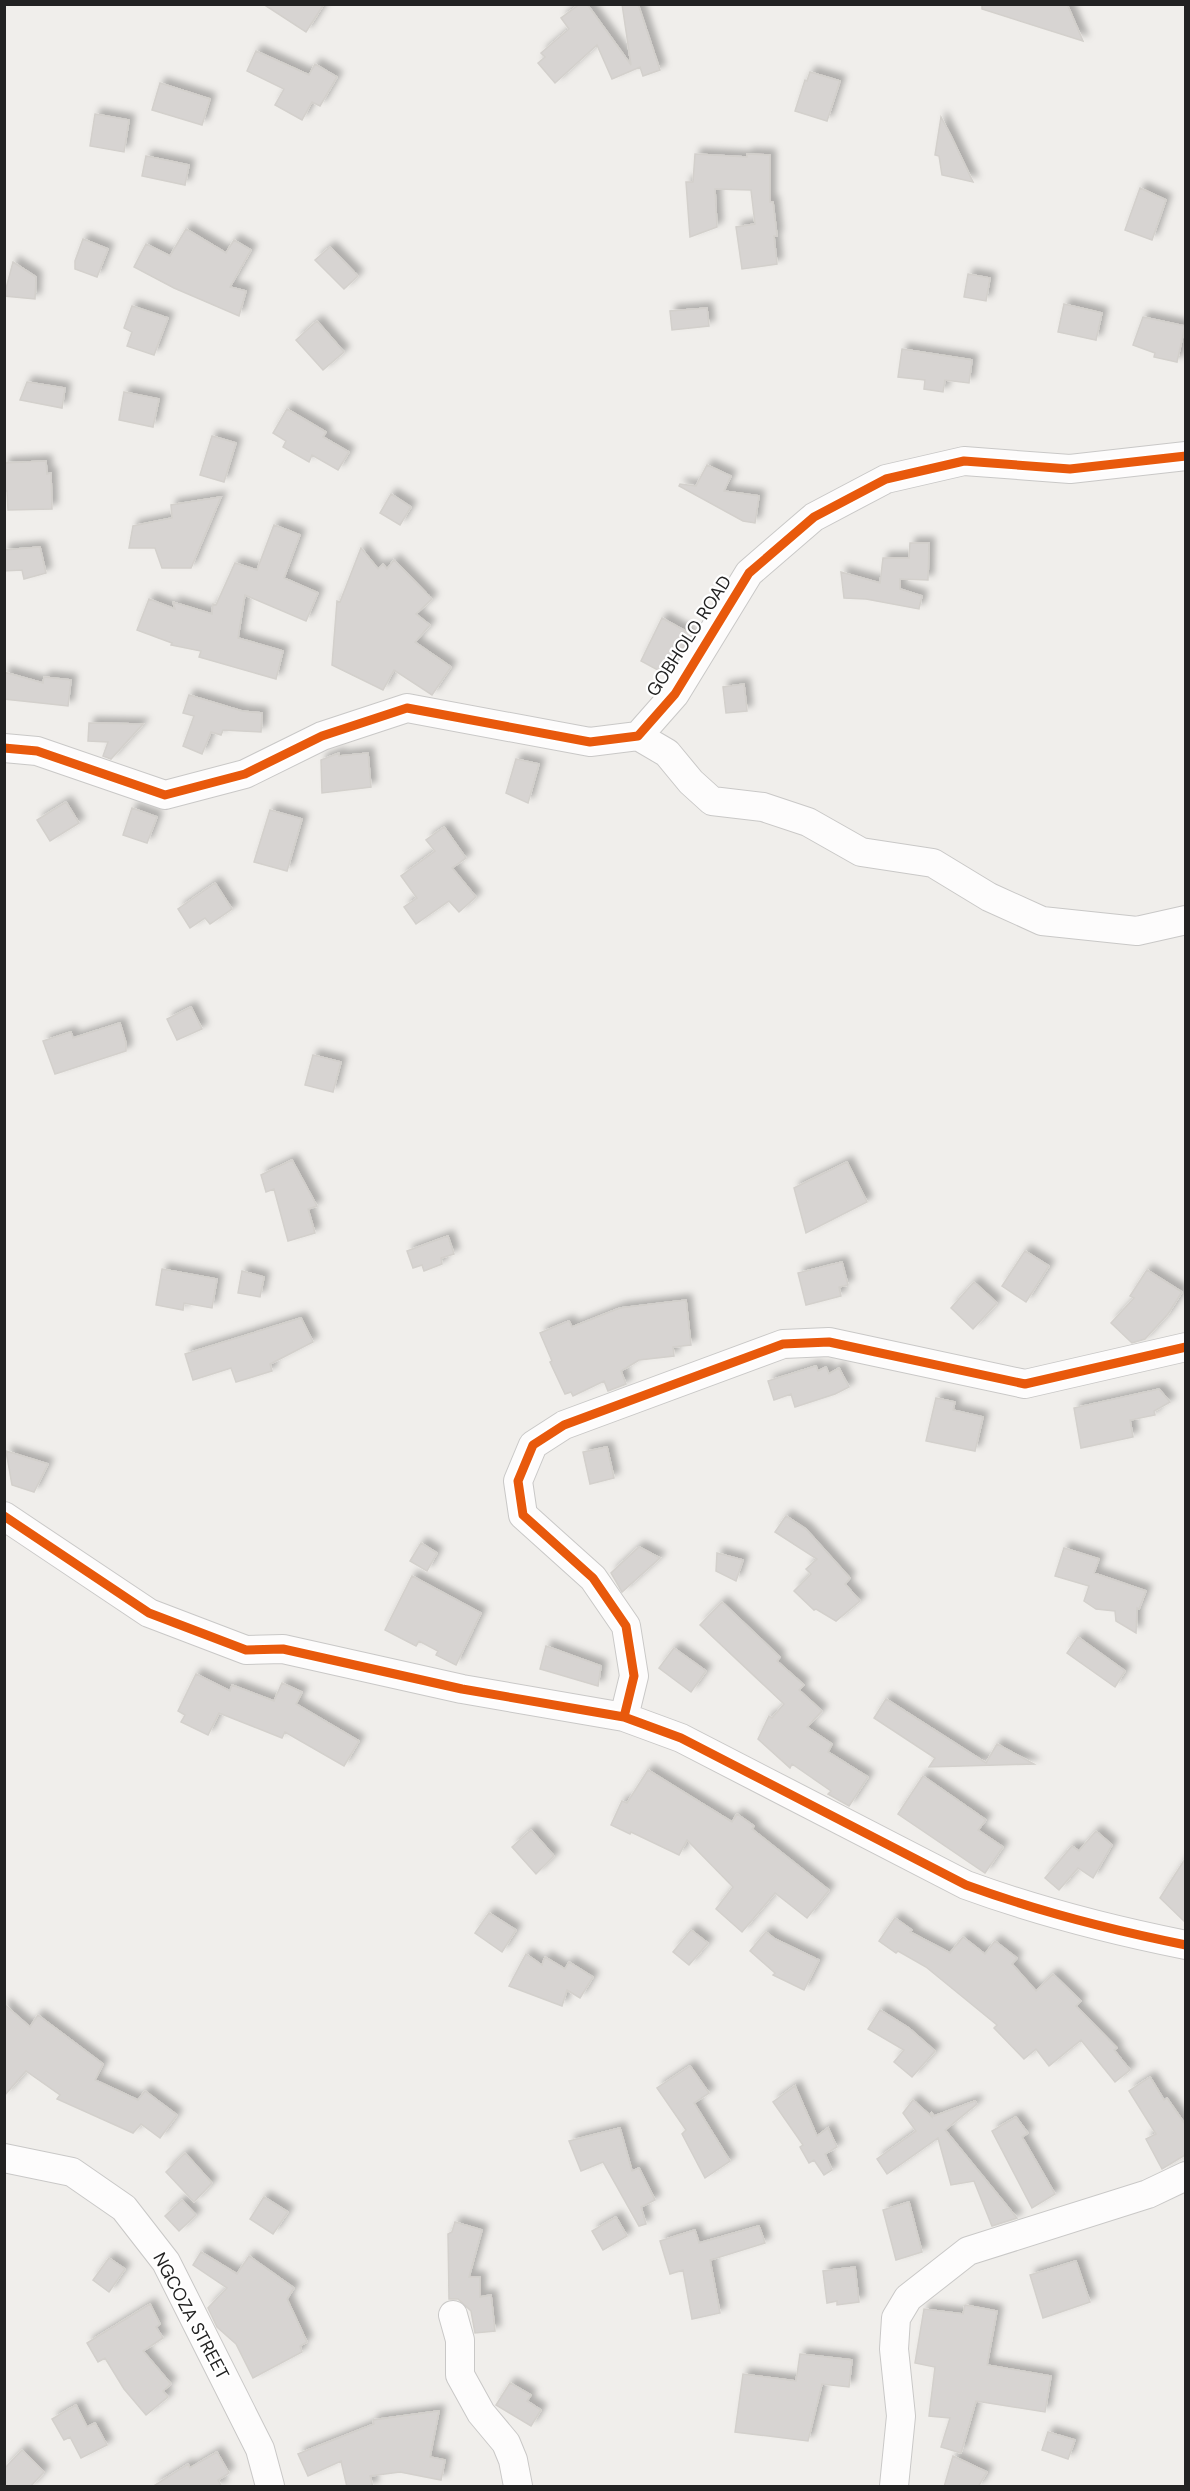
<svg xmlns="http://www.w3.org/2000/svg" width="1190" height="2491" font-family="'DM Sans',sans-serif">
<defs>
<filter id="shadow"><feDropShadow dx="5.5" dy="-5.5" stdDeviation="3" flood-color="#0004"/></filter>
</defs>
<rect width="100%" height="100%" fill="#f0eeeb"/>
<!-- building -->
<path fill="#d7d4d2" stroke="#d3d0cc" stroke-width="1.5" filter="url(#shadow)" d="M263 4H324L306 32Z
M580 4H587L631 65 622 4H638L660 70 643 76 640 67 612 79 597 45 555 83 538 63 545 57 541 53 569 29 561 18Z
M982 4H1067L1083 41 982 9Z
M256 51 309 75 315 64 337 77 320 106 312 102 302 120 275 105 284 89 247 71Z
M810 72 840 81 827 121 795 111 805 80 807 81Z
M160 83 210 99 202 125 152 110Z
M95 114 129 120 124 152 90 146Z
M941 117 951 136 973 182 942 175 939 156 935 155Z
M695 154 747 157V154L770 155V202H773L777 236H774L777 264 742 269 736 227 755 224 751 190 715 189 717 227 690 237 686 182H693Z
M146 156 189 165 185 185 142 176Z
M1140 188 1166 200 1152 240 1125 230Z
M186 229 226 253 234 240 251 250 230 287 246 291 239 316 174 288 134 267 146 244 170 256Z
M83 239 108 249 97 277 75 269V261Z
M330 247 358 276 344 289 315 260Z
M13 262 36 277 35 299 4 296Z
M968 274 990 278 986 301 964 297Z
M1064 304 1102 313 1096 340 1058 332Z
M132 306 168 318 154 355 127 346 132 332 124 328Z
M707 308 709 326 672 330 670 311Z
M1143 317 1185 326 1177 362 1154 357 1155 353 1133 345Z
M317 321 344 352 323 370 296 340Z
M902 349 972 360 969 383 945 380 943 392 924 389 925 380 898 377Z
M27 382 65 388 62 408 20 400Z
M124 392 159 399 153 427 119 420Z
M287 409 326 432 323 437 349 452 338 470 312 455 309 462 283 447 286 441 273 433Z
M212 436 236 443 224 482 200 475Z
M46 461 47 474 51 473 52 509 8 510 7 491H4V463Z
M707 465 731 476 724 491 759 496 755 523 743 521 679 486 680 484 696 486Z
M391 494 411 507 400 525 380 513Z
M221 497 191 568H162L155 548H129L133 526 172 518 171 505Z
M274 525 300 535 284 578 318 593 306 621 245 595 238 638 283 651 276 679 199 657 201 651 171 645 172 643 137 630 149 599 175 609 173 602 212 614 213 604 216 605 235 563 257 570Z
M910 543H929L928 580 900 579V589L922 596 919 609 866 599 844 598 841 572 880 583 883 558H909Z
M40 547 46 573 24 579 22 570 4 571V550Z
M361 548 378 569 383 564 387 569 394 560 432 599 416 614 430 625 415 642 451 667 432 695 394 670 383 690 332 665 337 601 340 602Z
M662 618 691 634 667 675 641 661Z
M4 672 43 683 44 677 71 680 68 706 4 699Z
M744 684 747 711 726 713 723 687Z
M189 695 242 711 262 713 261 732 223 730 221 735 211 732 202 754 183 746 194 716 183 713Z
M89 723 143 724 111 759 103 756 108 742 88 741Z
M339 753V756L368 753 371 787 322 793 321 760Z
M516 759 539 764 528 803 506 793Z
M66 802 79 823 50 841 37 820Z
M132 808 157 817 147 843 123 835Z
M270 810 302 819 287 871 254 862Z
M444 827 466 858 452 868 476 897 459 912 449 901 416 924 404 907 417 898 401 876 435 851 426 840Z
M215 883 232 909 210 924 205 918 190 928 178 909Z
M191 1007 202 1029 177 1040 167 1019Z
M120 1023 126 1043V1051L55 1074 43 1041 71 1032 73 1038Z
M313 1055 341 1062 333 1092 305 1085Z
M292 1160 317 1206 308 1209 315 1233 288 1241 274 1189 266 1192 261 1175Z
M847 1162 867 1202 806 1233 794 1188Z
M448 1236 454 1254 441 1258 442 1264 424 1271 422 1265 413 1268 407 1251Z
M1025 1251 1049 1266 1026 1302 1002 1286Z
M842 1262 848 1285 839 1287 841 1296 806 1305 798 1273Z
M162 1269 217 1279 212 1308 184 1303 183 1310 156 1305Z
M1147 1270 1182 1292 1168 1314 1145 1339 1132 1343 1111 1323 1134 1298 1130 1296Z
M242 1271 264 1277 260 1297 238 1293Z
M974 1282 997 1303 973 1329 951 1308Z
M686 1300 691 1345 673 1347 674 1356 639 1360 621 1371 626 1384 608 1391 604 1381 573 1396 571 1392 565 1394 550 1362 552 1361 540 1333 569 1321 572 1327 620 1308Z
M301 1318 313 1342 270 1364 272 1371 236 1382 231 1368 193 1380 185 1354Z
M816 1366 818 1371 826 1367 829 1374 839 1368 849 1387 835 1394 795 1407 791 1394 774 1400 768 1381Z
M1159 1389 1170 1402 1154 1411 1155 1415 1130 1420 1133 1437 1081 1448 1074 1408Z
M936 1398 955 1402 953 1410 983 1417 975 1451 926 1441Z
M607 1447 614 1478 590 1484 583 1452Z
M6 1451 48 1464 34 1492 12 1485Z
M786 1516 806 1529 850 1578 845 1584 860 1601 836 1621 816 1609 814 1610 794 1591 811 1574 806 1569 817 1559 775 1532Z
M421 1543 437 1553 427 1571 410 1561Z
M639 1547 660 1558 622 1592 611 1573Z
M1064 1548 1099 1559 1094 1573 1146 1591 1139 1609 1137 1608 1136 1633 1116 1621 1115 1611 1096 1609 1084 1601 1089 1586 1055 1576Z
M717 1553 743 1560 736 1581 716 1571Z
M412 1576 481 1613 456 1665 436 1655 438 1651 419 1641 416 1646 385 1630Z
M722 1602 780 1657 777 1661 804 1685 799 1690 822 1711 807 1727 832 1744 828 1752 868 1777 849 1806 828 1794 831 1791 792 1764 790 1768 758 1739 769 1716 772 1718 784 1704 700 1625Z
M1078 1637 1125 1671 1115 1687 1067 1653Z
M546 1646 601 1666 598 1686 540 1669Z
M674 1648 706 1671 691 1692 659 1668Z
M196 1674 230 1691 232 1685 274 1701 282 1683 302 1692 296 1704 359 1741 344 1766 285 1732 282 1738 219 1713 208 1735 181 1722 185 1715 178 1711Z
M886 1699 986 1763 997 1744 1034 1764 929 1767 935 1758 874 1718Z
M648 1770 732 1822 737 1814 754 1826 752 1829 829 1890 807 1918 775 1893 742 1932 716 1909 733 1887 687 1840 679 1855 631 1832 630 1834 611 1825 622 1801 627 1803Z
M923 1776 986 1820 978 1830 1003 1847 985 1873 898 1814Z
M531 1830 554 1856 536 1874 512 1847Z
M1096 1831 1112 1845 1093 1878 1078 1868 1059 1890 1045 1878 1072 1846 1079 1851Z
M1185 1859V1922L1160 1898Z
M489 1913 516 1930 502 1952 475 1933Z
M895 1918 912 1930 910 1932 950 1953 963 1937 985 1954 995 1941 1017 1958 1012 1964 1036 1991 1053 1974 1081 2001 1076 2006 1117 2048 1114 2050 1130 2070 1115 2082 1081 2040 1049 2066 1036 2049 1024 2059 994 2028 997 2025 926 1967 898 1951 896 1953 879 1941Z
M691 1930 708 1943 689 1965 673 1952Z
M766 1932 775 1939 819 1960 804 1990 773 1975 775 1973 750 1951Z
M526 1954 542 1965 545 1957 565 1969 569 1962 593 1977 580 1998 567 1990 562 2006 509 1986Z
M4 2004 30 2027 38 2015 103 2064 95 2080 138 2100 145 2091 177 2115 160 2138 141 2124 133 2133 57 2099 60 2095 26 2071 4 2096Z
M880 2010 909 2028 935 2051 912 2077 894 2062 904 2050 868 2029Z
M690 2066 709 2093 694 2103 730 2161 705 2178 682 2134 686 2130 657 2088Z
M1150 2077 1164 2100 1167 2098 1185 2124V2155L1162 2169 1146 2139 1156 2134 1129 2091Z
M795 2086 817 2136 828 2128 837 2147 825 2154 832 2170 824 2175 814 2160 809 2163 800 2147 803 2145 773 2102Z
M913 2100 932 2117 931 2112 934 2116 975 2101 977 2104 945 2130 1017 2218 992 2226 974 2181 951 2185 938 2138 887 2174 877 2159 916 2131 903 2113Z
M1016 2117 1028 2133 1022 2137 1055 2194 1032 2208 992 2131Z
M620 2128 632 2171 639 2168 655 2200 641 2207 646 2224 639 2226 603 2162 581 2171 569 2141Z
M185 2153 212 2183 194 2202 166 2172Z
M264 2197 288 2212 273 2234 250 2219Z
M182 2200 196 2215 179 2231 165 2216Z
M909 2202 922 2252 896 2260 883 2210Z
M616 2217 627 2236 603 2250 592 2231Z
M455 2222 482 2230 469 2277H480V2297L491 2295 495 2331 475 2333 471 2311 458 2299H449L448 2234 452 2232Z
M759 2226 765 2243 710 2260 720 2313 692 2319 683 2270 670 2274 660 2241 695 2230 699 2243Z
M201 2252 237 2274 249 2256 294 2288 287 2299 307 2342 300 2346 302 2352 253 2378 236 2344 217 2327 208 2308 227 2288 193 2265Z
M109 2258 125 2269 109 2292 93 2280Z
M1076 2261 1090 2302 1043 2318 1030 2275Z
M855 2267 859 2302 837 2305V2301L827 2303 823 2271Z
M150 2304 160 2324 156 2327 163 2338 143 2351 171 2384 163 2391 168 2397 146 2415 124 2389 105 2358 98 2362 87 2343Z
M965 2305 997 2311 987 2365 1051 2376 1045 2412 976 2401 961 2453 941 2447 950 2418 929 2416 935 2367 915 2363 924 2309 963 2314Z
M800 2354 852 2360 849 2387 822 2384 808 2441 735 2432 743 2374 796 2381Z
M510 2383 531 2395 527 2401 541 2410 531 2426 496 2405Z
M76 2405 87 2427 95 2423 107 2445 81 2458 70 2437 64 2440 52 2419Z
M439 2411 430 2457 445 2460 441 2480 400 2472 370 2476 373 2487H347L341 2461 308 2476 298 2454 374 2424 373 2420Z
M1048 2432 1075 2440 1068 2459 1042 2450Z
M22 2450 44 2472 30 2487H4V2469Z
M217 2452 229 2473 218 2480 222 2487H152L188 2464 190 2468Z
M953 2456 987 2472 978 2487H944Z"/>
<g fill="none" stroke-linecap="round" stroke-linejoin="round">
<defs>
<path id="minor" d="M638 736 667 753 691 782 712 801 763 807 808 822 861 852 933 863 989 897 1042 921 1137 931 1186 920
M4 748 37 751 165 795 245 774 322 736 407 708 590 742 638 736 675 694 749 573 814 517 886 479 964 461 1070 469 1186 456
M4 1516 149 1613 246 1650 283 1649 462 1689 624 1717 681 1738 966 1885C1037 1911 1111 1930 1186 1945
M624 1717 634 1676 626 1626 593 1578 523 1515 518 1481 533 1445 564 1425 783 1344 829 1342 1025 1384 1186 1347
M4 2158 72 2172 124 2208 166 2262 260 2449 270 2486
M453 2315 460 2340V2375L481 2413 506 2443 513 2460 518 2486
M894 2486 901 2416 894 2349 896 2318 908 2298 968 2251 1148 2194 1186 2176"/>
</defs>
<!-- minor casing -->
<use href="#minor" stroke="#c9c8c7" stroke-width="30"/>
<!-- minor -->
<use href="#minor" stroke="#fdfcfc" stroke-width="28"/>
<defs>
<path id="cycleway" d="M4 748 37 751 165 795 245 774 322 736 407 708 590 742 638 736 675 694 749 573 814 517 886 479 964 461 1070 469 1186 456
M4 1516 149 1613 246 1650 283 1649 462 1689 624 1717 681 1738 966 1885C1037 1911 1111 1930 1186 1945
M624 1717 634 1676 626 1626 593 1578 523 1515 518 1481 533 1445 564 1425 783 1344 829 1342 1025 1384 1186 1347"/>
</defs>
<!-- cycleway casing -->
<use href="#cycleway" stroke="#fff" stroke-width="13"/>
<!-- cycleway -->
<use href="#cycleway" stroke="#e8590c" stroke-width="9"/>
</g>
<g text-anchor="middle" stroke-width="4.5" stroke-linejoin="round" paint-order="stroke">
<!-- street labels -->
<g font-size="18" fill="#222" stroke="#fff">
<text transform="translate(689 636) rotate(-57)" y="6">GOBHOLO ROAD</text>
<text transform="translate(191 2316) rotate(62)" y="6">NGCOZA STREET</text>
</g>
</g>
<!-- border -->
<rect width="1190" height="2491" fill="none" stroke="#222222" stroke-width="12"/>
</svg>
